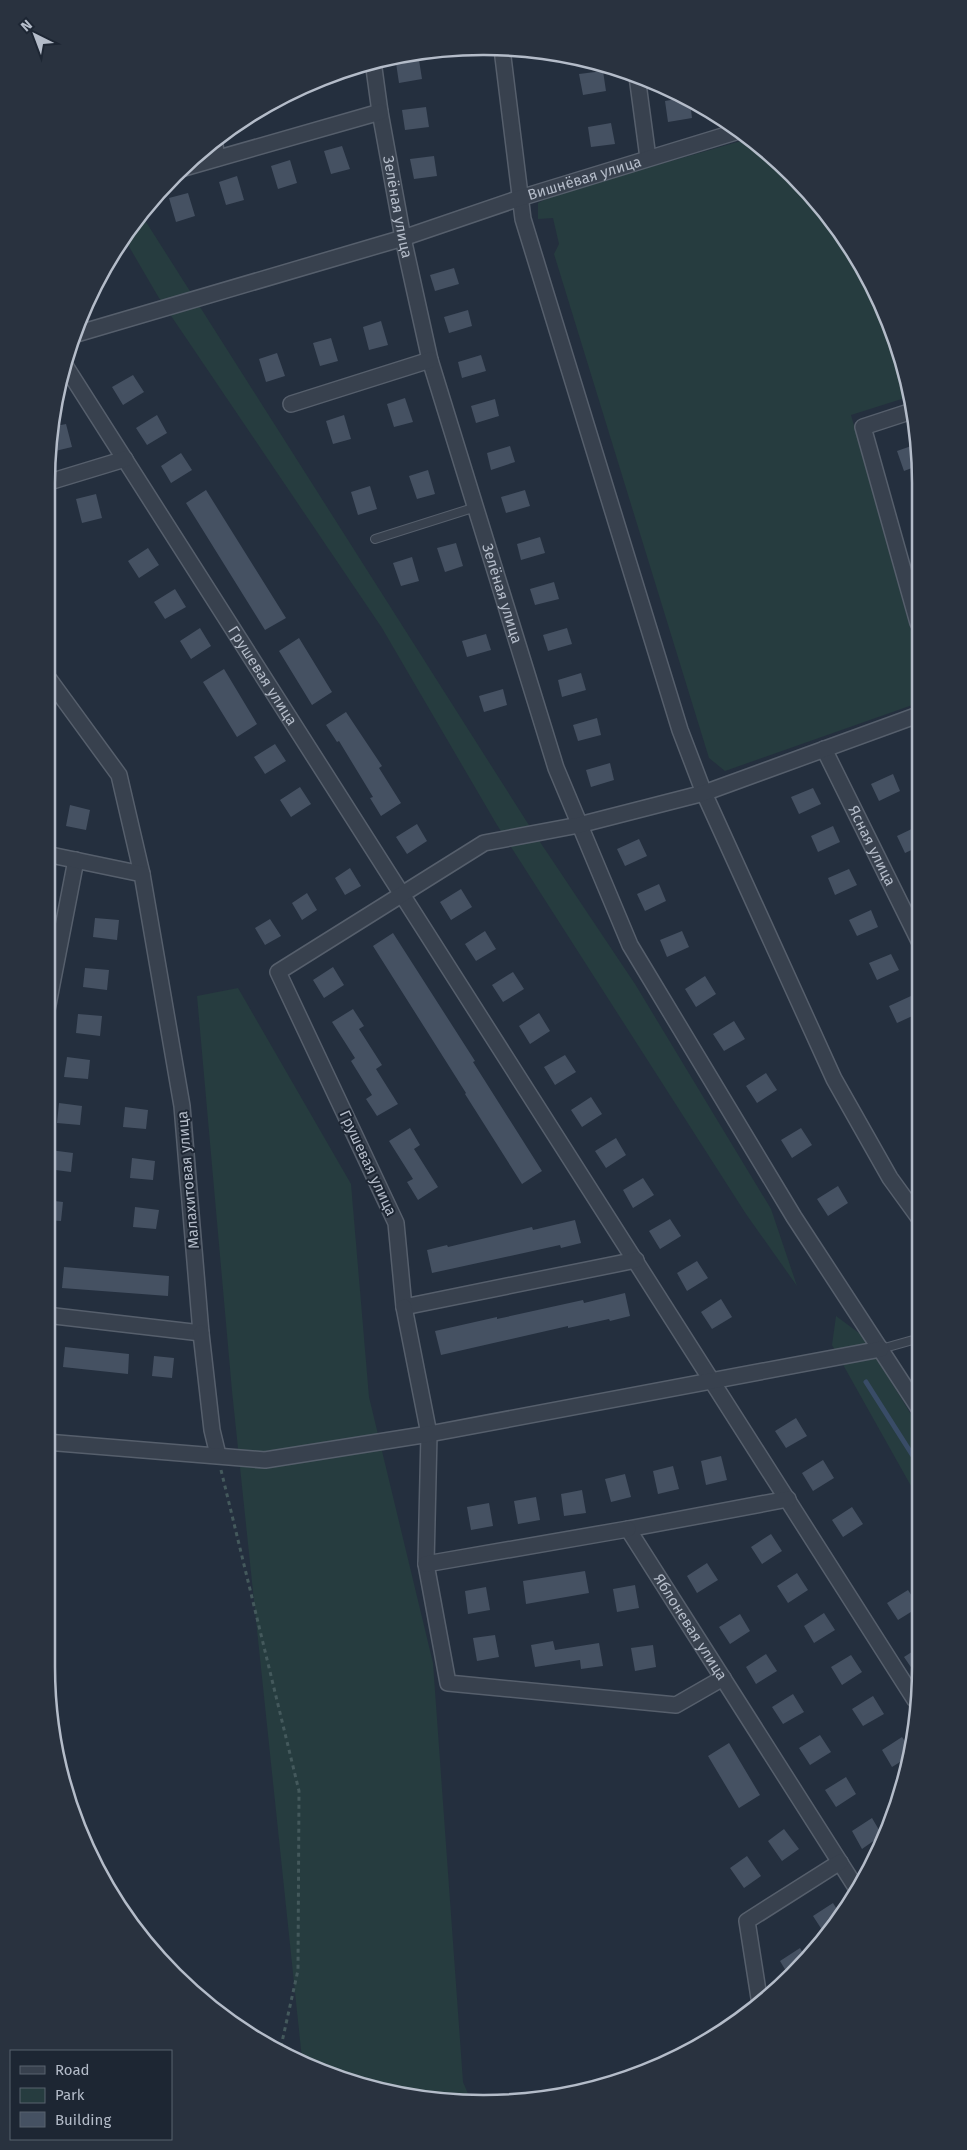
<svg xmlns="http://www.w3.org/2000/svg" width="967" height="2150" font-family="'Fira Sans',sans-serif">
<rect width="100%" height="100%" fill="#242f3e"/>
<!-- green -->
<path fill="#263c3f" d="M748 139 812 195 876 290 908 397 851 415 918 656V703L725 771 709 758 554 254 559 244 553 218 538 219V203L556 194Z
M141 214 532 830 635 984 771 1209 797 1286 746 1214 497 825 382 628 159 298 124 238Z
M238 988 351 1184 369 1397 433 1663 463 2082 472 2103 398 2095 302 2059 232 1391 197 996Z
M836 1316 863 1336 920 1429V1502L832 1345Z"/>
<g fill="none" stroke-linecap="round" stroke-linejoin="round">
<!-- stream -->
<path stroke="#394c67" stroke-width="5" d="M866 1382 920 1467"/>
</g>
<!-- building -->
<path fill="#455162" d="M419 60 422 79 399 83 396 63Z
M603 71 606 91 583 95 579 74Z
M682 98 690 102 692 118 668 122 665 101Z
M426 107 429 127 405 130 402 110Z
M611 123 615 144 591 147 588 127Z
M342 146 350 169 331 174 324 151Z
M434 156 437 176 414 179 410 159Z
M290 160 297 183 278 189 271 166Z
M237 176 244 200 226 205 219 182Z
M188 193 195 216 176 222 169 198Z
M454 268 459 284 435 291 430 275Z
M468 310 472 326 449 333 444 317Z
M381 321 388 345 369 350 363 327Z
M331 338 338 361 320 366 313 343Z
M277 353 285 376 266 382 259 359Z
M481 355 486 371 462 378 458 362Z
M133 375 144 392 123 405 112 387Z
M405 398 413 422 394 427 387 404Z
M495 399 499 416 476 423 471 406Z
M157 415 167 433 147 445 136 428Z
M344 415 351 439 333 444 326 421Z
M66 424 72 447 51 452 56 426Z
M917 444V466L904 471 897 451Z
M510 446 515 462 491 470 487 453Z
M181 453 192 470 171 483 161 466Z
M428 470 435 494 417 499 409 476Z
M370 486 377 509 358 515 351 492Z
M206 490 286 618 265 630 186 503Z
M525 490 530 506 506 513 501 497Z
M96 494 102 518 82 523 76 499Z
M540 537 545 553 521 560 517 544Z
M456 543 463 566 445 572 437 548Z
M148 548 159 565 139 578 128 561Z
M412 557 419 581 401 586 393 563Z
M554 582 559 599 535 605 530 589Z
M175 589 186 607 165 619 154 602Z
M200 628 211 646 191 659 180 641Z
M567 628 572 644 548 651 543 635Z
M486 634 491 650 467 657 462 641Z
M299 638 332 692 312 705 279 651Z
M224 669 257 724 237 737 203 682Z
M581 673 586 690 562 697 558 680Z
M503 689 507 705 484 712 479 696Z
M346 712 382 766 379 768 401 803 381 816 370 798 373 797 339 741 337 742 326 725Z
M597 718 601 735 578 741 573 725Z
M275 744 286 761 265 774 254 757Z
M610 763 614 780 591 787 586 770Z
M893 774 900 791 879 801 871 784Z
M300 787 311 804 291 817 280 800Z
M813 788 821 804 799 814 791 797Z
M70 805 90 810 86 830 66 826Z
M417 824 427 841 407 854 396 837Z
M833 826 840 842 818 852 811 836Z
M918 826V847L905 853 897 836Z
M639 839 647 856 625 866 617 849Z
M350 868 361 886 345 895 335 878Z
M849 869 857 885 835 895 828 878Z
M659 884 666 901 645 911 637 894Z
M461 889 472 907 451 920 440 902Z
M307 893 317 910 302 920 292 903Z
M871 910 878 927 857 936 849 920Z
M95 918 119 920 117 940 93 937Z
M270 919 281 936 265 945 255 928Z
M485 931 496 949 476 961 465 944Z
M682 931 689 947 667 957 660 940Z
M393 933 475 1061 473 1062 542 1171 522 1184 465 1094 466 1093 373 946Z
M891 954 899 970 877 980 869 963Z
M333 967 344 985 324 998 313 980Z
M85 968 109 970 107 990 83 987Z
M513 972 524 989 503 1002 492 985Z
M705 976 716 994 696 1007 685 989Z
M911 996 919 1013 897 1023 889 1006Z
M353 1009 364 1026 359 1029 382 1065 376 1069 398 1104 377 1116 366 1099 372 1095 351 1061 355 1058 332 1022Z
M539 1013 550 1031 530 1044 519 1026Z
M78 1014 102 1016 100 1036 76 1033Z
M734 1021 745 1039 724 1051 713 1034Z
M565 1055 576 1072 555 1085 544 1067Z
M67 1057 90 1060 88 1079 64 1077Z
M766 1073 777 1090 757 1103 746 1086Z
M591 1097 602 1114 582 1127 571 1110Z
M59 1103 82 1106 80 1125 57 1123Z
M125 1107 148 1110 146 1129 123 1127Z
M410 1128 420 1145 414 1149 438 1187 418 1200 407 1182 413 1179 389 1141Z
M801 1128 812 1145 792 1158 781 1140Z
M616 1138 626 1155 606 1168 595 1151Z
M50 1150 73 1153 71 1172 48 1169Z
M132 1158 155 1161 153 1180 130 1178Z
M643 1178 654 1195 633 1208 623 1190Z
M838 1186 848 1203 828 1216 817 1199Z
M46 1200 63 1202 61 1221 46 1220Z
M135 1207 159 1210 156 1229 133 1227Z
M670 1219 681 1236 660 1249 649 1231Z
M575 1220 581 1243 561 1248 560 1245 432 1273 427 1250 447 1245 448 1247 532 1227 533 1230Z
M697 1261 708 1278 687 1291 677 1273Z
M64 1267 169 1276 168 1296 62 1288Z
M625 1293 630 1316 610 1321 609 1319 568 1328V1326L441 1355 435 1331 497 1317V1319L583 1300 584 1303Z
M721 1299 732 1317 712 1329 701 1312Z
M65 1347 129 1354 128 1374 63 1367Z
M154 1356 174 1358 172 1378 152 1376Z
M796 1418 807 1436 786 1448 775 1431Z
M721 1456 727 1480 706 1485 701 1461Z
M823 1460 834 1478 813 1491 802 1473Z
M673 1466 679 1489 658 1494 653 1471Z
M625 1474 631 1497 611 1502 605 1479Z
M582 1490 586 1513 564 1516 561 1494Z
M536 1497 540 1520 518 1524 514 1501Z
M489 1503 493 1526 471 1530 467 1507Z
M852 1507 863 1524 843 1537 832 1520Z
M771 1534 782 1551 762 1564 751 1547Z
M707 1563 718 1580 697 1593 687 1576Z
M585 1571 589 1593 526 1604 523 1581Z
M797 1573 808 1590 788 1603 777 1586Z
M635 1585 639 1608 617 1612 613 1589Z
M486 1587 490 1610 468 1614 465 1591Z
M908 1590 919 1607 898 1620 887 1603Z
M824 1613 835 1630 814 1643 804 1626Z
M740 1614 750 1631 730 1644 719 1627Z
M495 1635 499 1657 477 1661 473 1638Z
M553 1641 555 1650 599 1643 603 1666 581 1669 580 1660 535 1667 531 1645Z
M653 1645 656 1667 635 1671 631 1648Z
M921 1646V1666L919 1679 904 1657Z
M766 1654 777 1671 756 1684 746 1667Z
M851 1655 862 1672 842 1685 831 1667Z
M793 1694 804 1712 783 1724 772 1707Z
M873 1696 884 1714 863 1726 852 1709Z
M820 1735 831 1752 810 1765 799 1748Z
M902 1737 908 1746 905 1759 892 1767 882 1750Z
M729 1743 760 1795 739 1808 708 1756Z
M846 1777 856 1794 836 1807 825 1790Z
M872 1818 882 1835 862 1849 852 1831Z
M784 1829 799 1849 782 1861 768 1841Z
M747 1856 761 1876 744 1888 730 1868Z
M833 1903 840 1914 833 1927 824 1933 813 1916Z
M800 1948 806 1958 789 1976 780 1961Z"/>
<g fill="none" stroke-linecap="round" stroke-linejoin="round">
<defs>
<path id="lane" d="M375 539 476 507
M881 1349 920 1338"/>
<g id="street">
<path d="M502 49 523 219 680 730 704 793 834 1079 890 1178 919 1218"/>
<path id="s1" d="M373 61 380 112 403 238 430 360 556 768 630 945 794 1217 920 1410"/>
<path d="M637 76 648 158"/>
<path d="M214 139 217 158"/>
<path d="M184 168 380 112"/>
<path id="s2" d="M73 335 403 238 520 198 739 131"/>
<path id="s3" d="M66 367 915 1700"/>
<path d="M291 404 430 360"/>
<path d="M912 411 863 427 918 623"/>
<path d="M46 483 125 459"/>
<path d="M46 675 119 775 142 874"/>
<path id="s4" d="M824 749 919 941"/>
<path d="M46 1015 76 860"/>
<path d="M636 1260 404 1307 396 1223 278 972 484 843 579 825 704 793 918 715"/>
<path d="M404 1307 429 1434 426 1564 448 1683 676 1705 723 1678"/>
<path d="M46 1315 201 1333 182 1106 142 874 46 854"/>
<path d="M201 1333 212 1430 218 1455"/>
<path d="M46 1442 265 1460 429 1434 881 1349"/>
<path id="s5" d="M788 1499 628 1529 855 1886"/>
<path d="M426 1564 628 1529"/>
<path d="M760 2004 747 1921 840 1862"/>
</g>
</defs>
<!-- lane casing -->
<use href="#lane" stroke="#565f6c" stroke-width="10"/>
<!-- street casing -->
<use href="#street" stroke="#565f6c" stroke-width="18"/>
<!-- path -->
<path stroke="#44595c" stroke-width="3" stroke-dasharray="4 4" stroke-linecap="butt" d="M221 1470 299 1791 298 1970 280 2051"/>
<!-- lane -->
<use href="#lane" stroke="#38414e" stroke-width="8"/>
<!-- street -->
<use href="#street" stroke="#38414e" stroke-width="15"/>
</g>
<g text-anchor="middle" stroke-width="4" stroke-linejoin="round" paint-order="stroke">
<!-- street labels -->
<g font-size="15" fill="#b4bcc9" stroke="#1d2633">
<text dy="5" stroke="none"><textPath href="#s2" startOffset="535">Вишнёвая улица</textPath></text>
<text dy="5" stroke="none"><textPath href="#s1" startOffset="148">Зелёная улица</textPath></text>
<text dy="5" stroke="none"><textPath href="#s1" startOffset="549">Зелёная улица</textPath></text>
<text dy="5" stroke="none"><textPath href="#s3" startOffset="366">Грушевая улица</textPath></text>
<text dy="5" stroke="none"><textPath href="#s4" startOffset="108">Ясная улица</textPath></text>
<text transform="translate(368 1163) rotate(65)" y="5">Грушевая улица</text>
<text transform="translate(188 1180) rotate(-95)" y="5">Малахитовая улица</text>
<text dy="5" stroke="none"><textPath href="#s5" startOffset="279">Яблоневая улица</textPath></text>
</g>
</g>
<!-- crop -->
<path d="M0 0H967V2150H0ZM483 55H484A428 428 0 0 1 912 483V1667A428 428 0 0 1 484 2095H483A428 428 0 0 1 55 1667V483A428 428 0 0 1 483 55Z" fill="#29323f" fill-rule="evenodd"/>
<path fill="none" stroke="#b4bcc9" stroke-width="2.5" d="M483 55H484A428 428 0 0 1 912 483V1667A428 428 0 0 1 484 2095H483A428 428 0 0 1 55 1667V483A428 428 0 0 1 483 55Z"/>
<!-- legend -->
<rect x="10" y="2050" width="162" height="90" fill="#1d2633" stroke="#59626f"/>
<rect x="20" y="2066" width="25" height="8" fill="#38414e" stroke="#59626f"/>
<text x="55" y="2075" font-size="15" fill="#b4bcc9">Road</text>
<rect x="20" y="2088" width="25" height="15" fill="#263c3f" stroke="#59626f"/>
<text x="55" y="2100" font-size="15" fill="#b4bcc9">Park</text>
<rect x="20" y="2112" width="25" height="15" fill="#455162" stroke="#59626f"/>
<text x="55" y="2125" font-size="15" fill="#b4bcc9">Building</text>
<!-- north arrow -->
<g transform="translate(35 35) rotate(318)" stroke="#1d2633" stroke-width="4" paint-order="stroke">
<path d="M0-4L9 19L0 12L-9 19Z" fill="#b4bcc9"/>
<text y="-8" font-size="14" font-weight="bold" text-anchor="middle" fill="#b4bcc9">N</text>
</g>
</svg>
